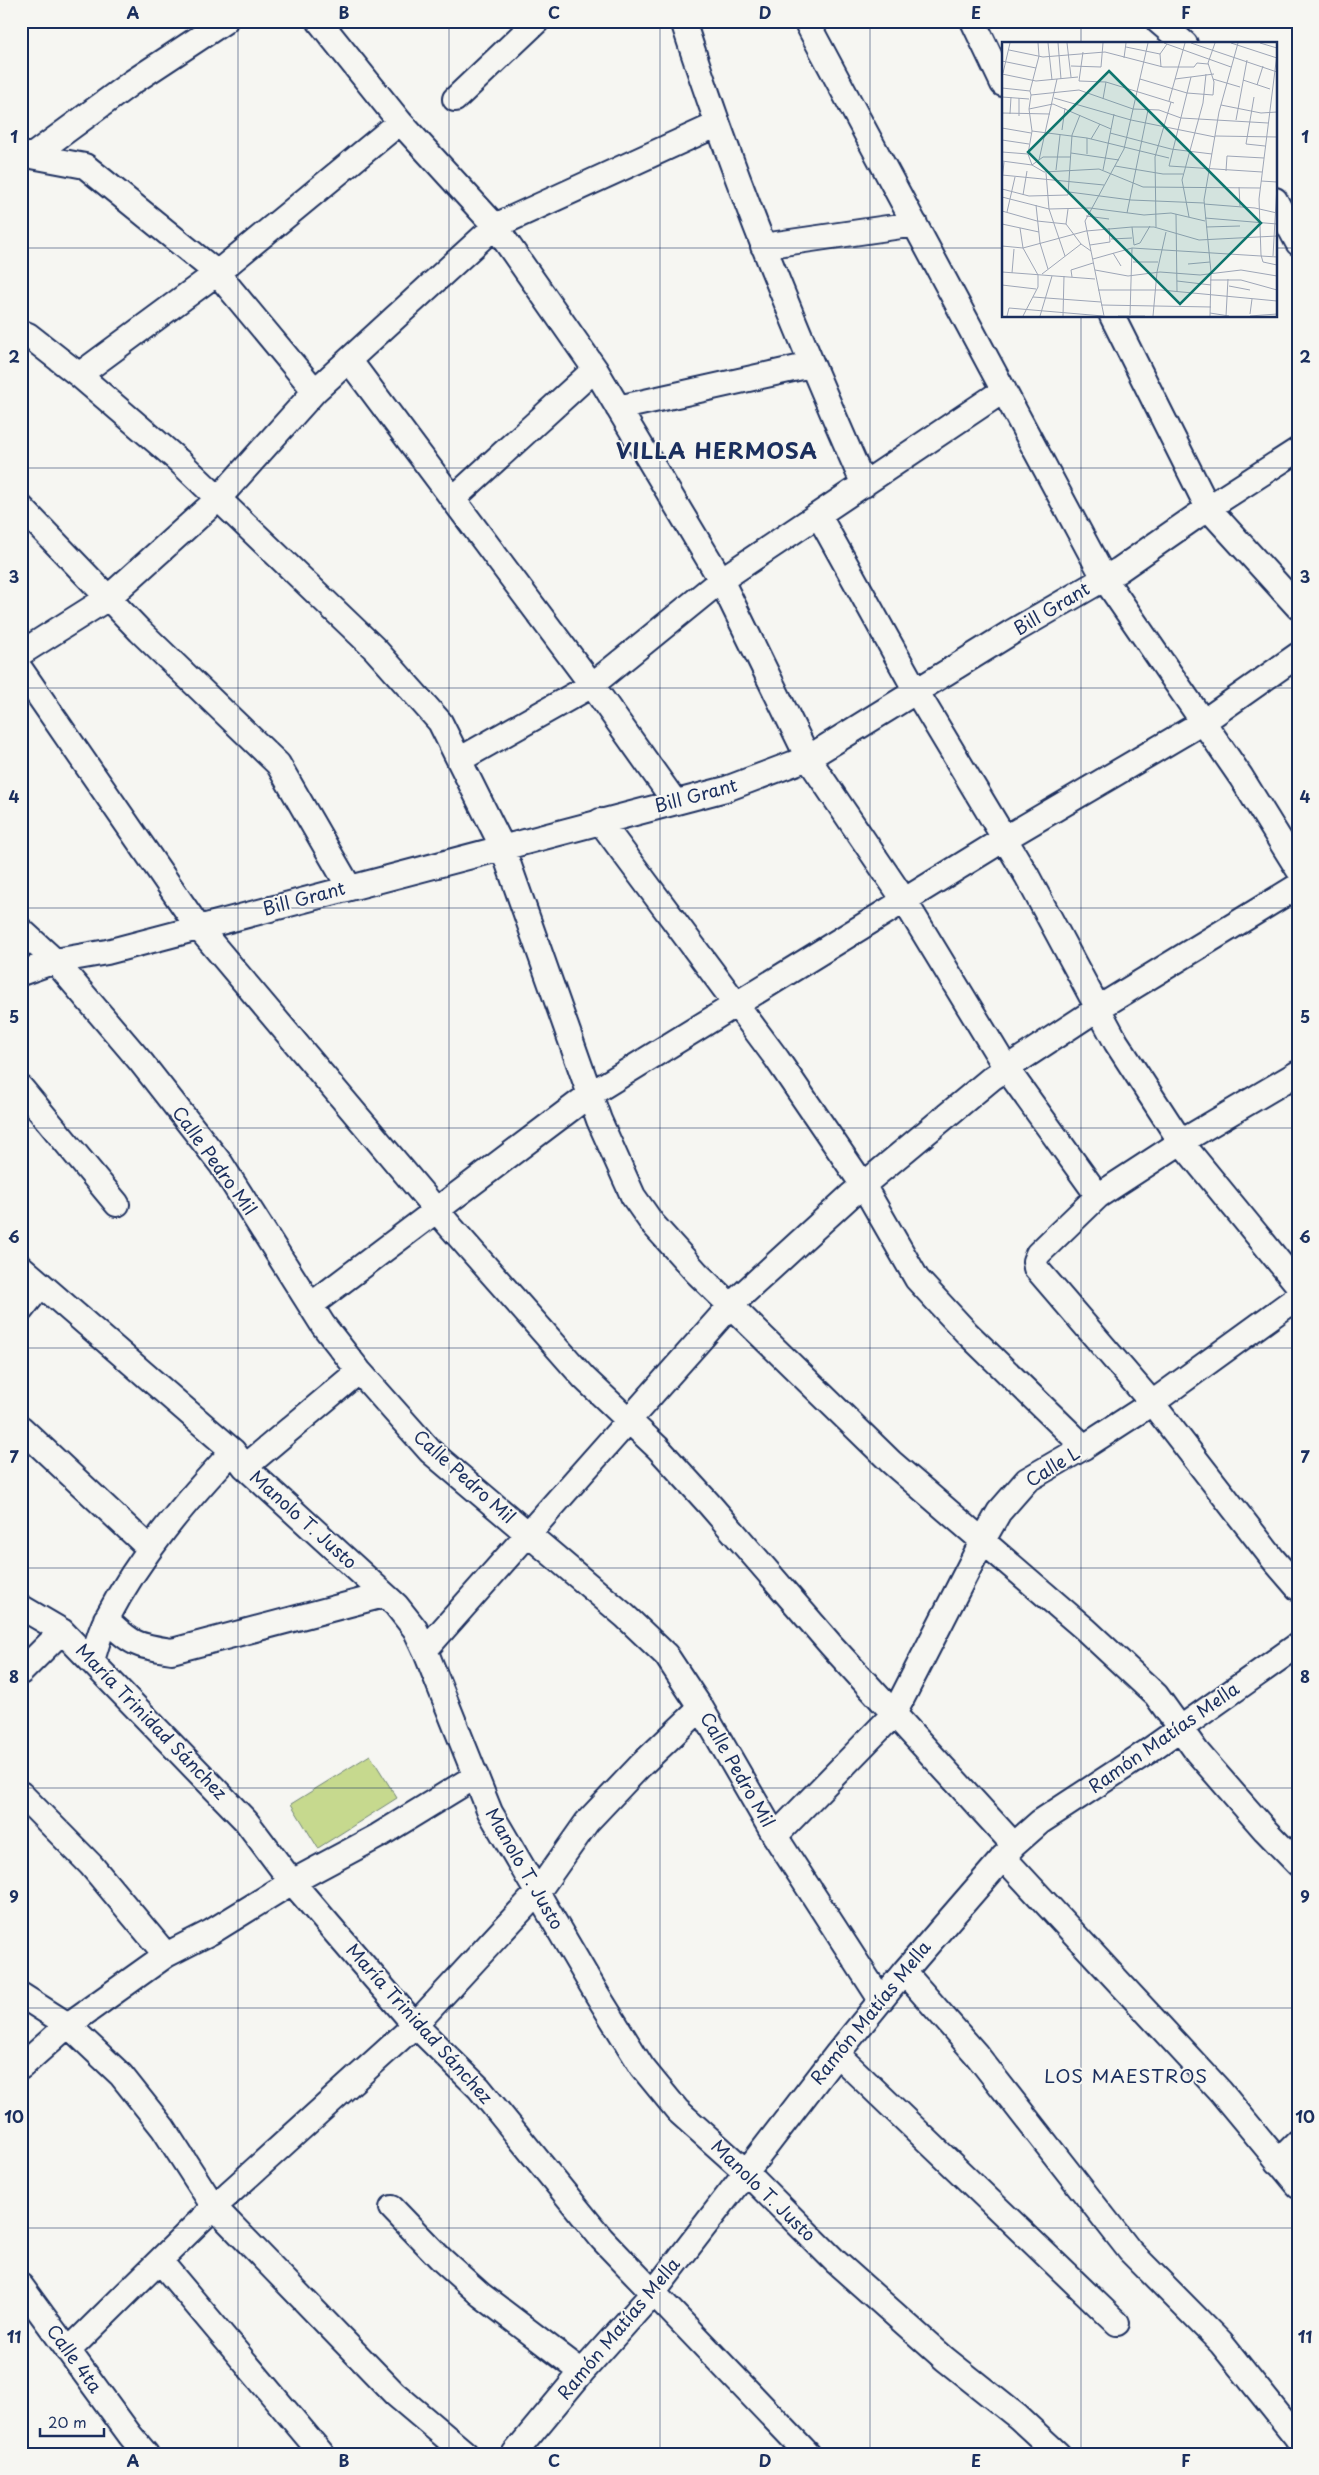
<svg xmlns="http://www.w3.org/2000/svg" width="1319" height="2475" font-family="'Playpen Sans',sans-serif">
<rect width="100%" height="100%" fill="#f6f6f2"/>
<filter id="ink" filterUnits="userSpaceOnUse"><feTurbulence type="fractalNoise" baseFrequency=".02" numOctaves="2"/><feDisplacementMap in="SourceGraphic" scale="10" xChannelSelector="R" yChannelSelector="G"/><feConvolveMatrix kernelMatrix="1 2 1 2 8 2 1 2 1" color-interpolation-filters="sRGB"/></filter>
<g filter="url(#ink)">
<!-- green -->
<path fill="#c6d98e" stroke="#708476" d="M370 1755 397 1798 318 1848 291 1804Z"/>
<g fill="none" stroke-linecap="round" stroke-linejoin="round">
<defs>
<path id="minor" d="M319 21 400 122 495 226 595 369 721 580 808 758 904 900 1006 1068 1098 1196
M683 21C734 180 797 333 864 485
M806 21 1104 578 1241 777 1298 869
M973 21 1003 84
M1158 21 1185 44
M455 99 537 21
M21 154 85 166 217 273 315 391
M32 156 131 83 225 21
M1275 200 1298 243
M763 246 915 224
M1112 316 1208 508 1298 607
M21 332 28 335 79 375 179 461 375 649 440 722 502 846 599 1120 633 1196 652 1223 697 1273 891 1462 1085 1629 1156 1695 1197 1752 1265 1830 1298 1864
M349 360 592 685 675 802
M79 375 217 273 400 122
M618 408 811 365
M453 499 595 369
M21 507 140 631 278 764 349 887
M819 516 916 691 1027 876 1116 1042 1181 1142 1298 1285
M21 653 108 598 218 499 315 391 495 226 716 125
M21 670 198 927 449 1225 584 1378 658 1448 710 1505 831 1645 1014 1845
M459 760 592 685 721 580 1004 390
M600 821 777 1059 863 1185 917 1279 966 1332 1084 1447
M21 930 55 961 141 1062 221 1164 323 1325 359 1371 430 1451 625 1616 666 1655 701 1708 775 1836 881 2000
M21 973 55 961 107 952 726 789 808 758 1012 632 1119 570 1208 508 1298 450
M1298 1073 1181 1142 1098 1196 1038 1254 1035 1261 1036 1268 1152 1403 1273 1559 1298 1588
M21 1088 117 1204
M21 1267 233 1451 245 1467 396 1605 415 1629 425 1650 490 1812 598 1996 642 2067 678 2111 745 2171 836 2262 945 2359 1018 2417 1058 2454
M311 1305 589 1095 1004 839 1203 722 1298 655
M21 1310 41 1285
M21 1428 149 1548
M245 1467 359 1371
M21 1607 62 1631 246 1821 292 1882 415 2025 479 2088 602 2239 808 2454
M106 1619C131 1644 137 1646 172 1651L384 1595
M425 1650 731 1305 850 1196 992 1078 1097 1009 1298 886
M92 1661C96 1647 100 1631 107 1618 140 1555 184 1503 233 1451
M21 1672 62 1631
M21 1794 91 1865 166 1955
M775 1836 894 1714 983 1540 999 1512 1027 1480 1084 1447 1152 1403 1298 1297
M1003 1857 1220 2091 1298 2185
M904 1972 976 2054 1130 2251 1221 2343 1298 2439
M21 1995 68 2025 121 2075 163 2128 214 2207 395 2394 466 2454
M837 2054 1117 2323
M21 2067 68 2025 166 1955 211 1932 292 1882 378 1836 476 1776
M1278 2162 1298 2142
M392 2208 442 2260 481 2295 582 2372
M160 2261 322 2454
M21 2286 130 2435 146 2454
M68 2351 214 2207 415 2025 537 1893 587 1822 640 1766 701 1708
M514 2454 582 2372 653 2293 837 2054 904 1972 1014 1845 1040 1822 1147 1752 1298 1645"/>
</defs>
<!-- minor casing -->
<use href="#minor" stroke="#1b2f5e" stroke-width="28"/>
<!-- minor -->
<use href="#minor" stroke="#f6f6f2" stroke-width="24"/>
</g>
</g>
<!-- grid -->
<path fill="none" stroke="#1b2f5e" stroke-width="1" stroke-opacity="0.55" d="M238 21V2454M449 21V2454M660 21V2454M870 21V2454M1081 21V44M21 248H1003M1275 248H1298M1081 316V2454M21 468H1298M21 688H1298M21 908H1298M21 1128H1298M21 1348H1298M21 1568H1298M21 1788H1298M21 2008H1298M21 2228H1298"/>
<g text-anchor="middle" stroke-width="4" stroke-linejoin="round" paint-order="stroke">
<!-- street labels -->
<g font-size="18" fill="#1b2f5e" stroke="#f6f6f2">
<text transform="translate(1052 609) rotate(-31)" y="6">Bill Grant</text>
<text transform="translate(696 796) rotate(-15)" y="6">Bill Grant</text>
<text transform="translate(304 899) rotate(-15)" y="6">Bill Grant</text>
<text transform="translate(214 1161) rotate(54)" y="6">Calle Pedro Mil</text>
<text transform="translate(1053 1467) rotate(-32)" y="6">Calle L</text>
<text transform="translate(464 1477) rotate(42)" y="6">Calle Pedro Mil</text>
<text transform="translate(303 1520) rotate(42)" y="6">Manolo T. Justo</text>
<text transform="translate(151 1722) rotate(46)" y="6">María Trinidad Sánchez</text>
<text transform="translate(1164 1738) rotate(-35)" y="6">Ramón Matías Mella</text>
<text transform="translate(737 1770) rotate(60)" y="6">Calle Pedro Mil</text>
<text transform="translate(524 1869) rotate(60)" y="6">Manolo T. Justo</text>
<text transform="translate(871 2013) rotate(-51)" y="6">Ramón Matías Mella</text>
<text transform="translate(419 2024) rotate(48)" y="6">María Trinidad Sánchez</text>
<text transform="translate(763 2191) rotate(44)" y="6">Manolo T. Justo</text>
<text transform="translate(619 2329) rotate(-50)" y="6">Ramón Matías Mella</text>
<text transform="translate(74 2359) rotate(54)" y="6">Calle 4ta</text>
</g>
<!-- neighbourhood labels -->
<g font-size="19" letter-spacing="1" fill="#1b2f5e" stroke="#f6f6f2">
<text x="1126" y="2083">LOS MAESTROS</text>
</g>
<!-- district labels -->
<g font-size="22" font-weight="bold" letter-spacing="1" fill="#1b2f5e" stroke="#f6f6f2">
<text x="717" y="459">VILLA HERMOSA</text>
</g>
</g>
<!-- overview -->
<g transform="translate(1002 42)">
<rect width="275" height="275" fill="#f6f6f2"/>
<path fill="none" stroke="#9ea6b7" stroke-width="1" d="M46 1 50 38M56 1 59 37M65 1 69 35M162 1 229 25M189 1 275 30M229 1 275 16M258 1 275 6M124 5 158 12M7 8 41 15 103 10 161 25H192L195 21 206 22M81 10 77 39 104 40 172 61M275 12 257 157 259 213 261 220 275 223M122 16 124 1M0 19 34 26M69 24 99 25 101 1M159 25 158 12 165 2M1 31 8 1M0 32 34 39 76 35M189 35 167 124 260 130M138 37 185 51 211 53 212 40 206 21 213 1M173 37 212 32M211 37 238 45M241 38 268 47M255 43 261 24M0 46 28 49 29 53 77 48 131 67 157 68 179 76 266 81M28 49 37 14 36 1M29 53 27 67 30 89 26 112 30 123 42 130 97 127 141 145 258 146M0 55 27 57M252 55 244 102 263 104M52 56 129 78 213 95M101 57 104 40M167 59 183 1M219 63 259 71 275 70M27 67 51 62 109 87M0 71 48 72M8 72 9 55M17 74V56M234 78 245 18M0 86 29 91M60 88 63 66M30 89 85 96 167 116M108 91 169 107 210 112M213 94 275 95M89 97 98 82M0 98 27 102M0 110 26 112M69 111 117 118M85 112V96M37 118 55 37M0 119 30 123 41 115H69M113 124 161 132H181M54 128 58 93M101 128 112 72M224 129 225 114 262 116M44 131 47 167 63 214M0 133 102 143M0 139 2 120M259 139 275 140M237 145 238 164M0 147 27 154 66 153 70 93 78 73M67 150 129 158 202 161M21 153 25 129M0 155 47 167 88 166 142 173 169 171 203 179M202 162 253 166 275 171M34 163 38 201 46 227M0 169 35 179 64 182 79 202 89 209M5 170 13 135M125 171 146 68M174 172 175 250M84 174 107 177M187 175 180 138 201 61 204 32M203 176 275 182M0 182 37 190M64 182 66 167M130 185 132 203M154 185 153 115 169 60M204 185 238 184M18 186 21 206 36 233V245L21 274M109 197 130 196M88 203 108 200 107 186M132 203 138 201 148 184M0 204 21 206 84 189 130 185H152L197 198 275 194M111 211 119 224M271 214 275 143M91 217 130 206 275 215M131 220H156M186 222 208 220M93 228 126 234 158 230 198 233 239 228 275 234M0 230 93 237M10 231 12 207M40 232 79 202M70 235 69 228 91 221M208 238H239L275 248M175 239 209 243M0 243 34 247M227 244 248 248M96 248H159L275 259M31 255 99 260M99 263 209 265M208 271 227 274M248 272 250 257M128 273 130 206M5 274 7 266 101 274M38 274 50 234M61 274 62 234M102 274 83 179 122 107 146 1M116 274H143M151 274 155 230 164 190M208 274 209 230 202 158 217 70 236 1M224 274 226 237M248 274 275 272"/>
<path fill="#0f766e" fill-opacity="0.15" stroke="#0f766e" stroke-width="2.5" d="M107 29 259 181 178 262 26 110Z"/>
<rect width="275" height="275" fill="none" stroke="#1b2f5e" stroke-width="2.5"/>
</g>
<!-- margin -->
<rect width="1319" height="2475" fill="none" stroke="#f6f6f2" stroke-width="55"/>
<!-- scale -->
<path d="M40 2428v8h64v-8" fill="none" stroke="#1b2f5e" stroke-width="2.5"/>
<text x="48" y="2428" font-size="15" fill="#1b2f5e" stroke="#f6f6f2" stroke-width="4" paint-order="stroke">20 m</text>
<rect x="28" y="28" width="1264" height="2420" fill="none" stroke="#1b2f5e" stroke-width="2"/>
<g font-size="16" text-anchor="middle" font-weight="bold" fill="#1b2f5e">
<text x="133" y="19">A</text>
<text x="344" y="19">B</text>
<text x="554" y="19">C</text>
<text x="765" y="19">D</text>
<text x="976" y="19">E</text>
<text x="1186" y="19">F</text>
<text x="14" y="143">1</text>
<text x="1305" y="143">1</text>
<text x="14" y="363">2</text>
<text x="1305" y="363">2</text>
<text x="14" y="583">3</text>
<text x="1305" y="583">3</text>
<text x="14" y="803">4</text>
<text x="1305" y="803">4</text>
<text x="14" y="1023">5</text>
<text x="1305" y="1023">5</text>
<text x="14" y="1243">6</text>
<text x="1305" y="1243">6</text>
<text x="14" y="1463">7</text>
<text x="1305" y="1463">7</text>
<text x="14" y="1683">8</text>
<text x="1305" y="1683">8</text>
<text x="14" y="1903">9</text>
<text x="1305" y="1903">9</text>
<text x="14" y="2123">10</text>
<text x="1305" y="2123">10</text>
<text x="14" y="2343">11</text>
<text x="1305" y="2343">11</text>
<text x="133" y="2467">A</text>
<text x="344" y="2467">B</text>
<text x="554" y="2467">C</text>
<text x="765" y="2467">D</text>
<text x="976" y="2467">E</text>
<text x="1186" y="2467">F</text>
</g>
</svg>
